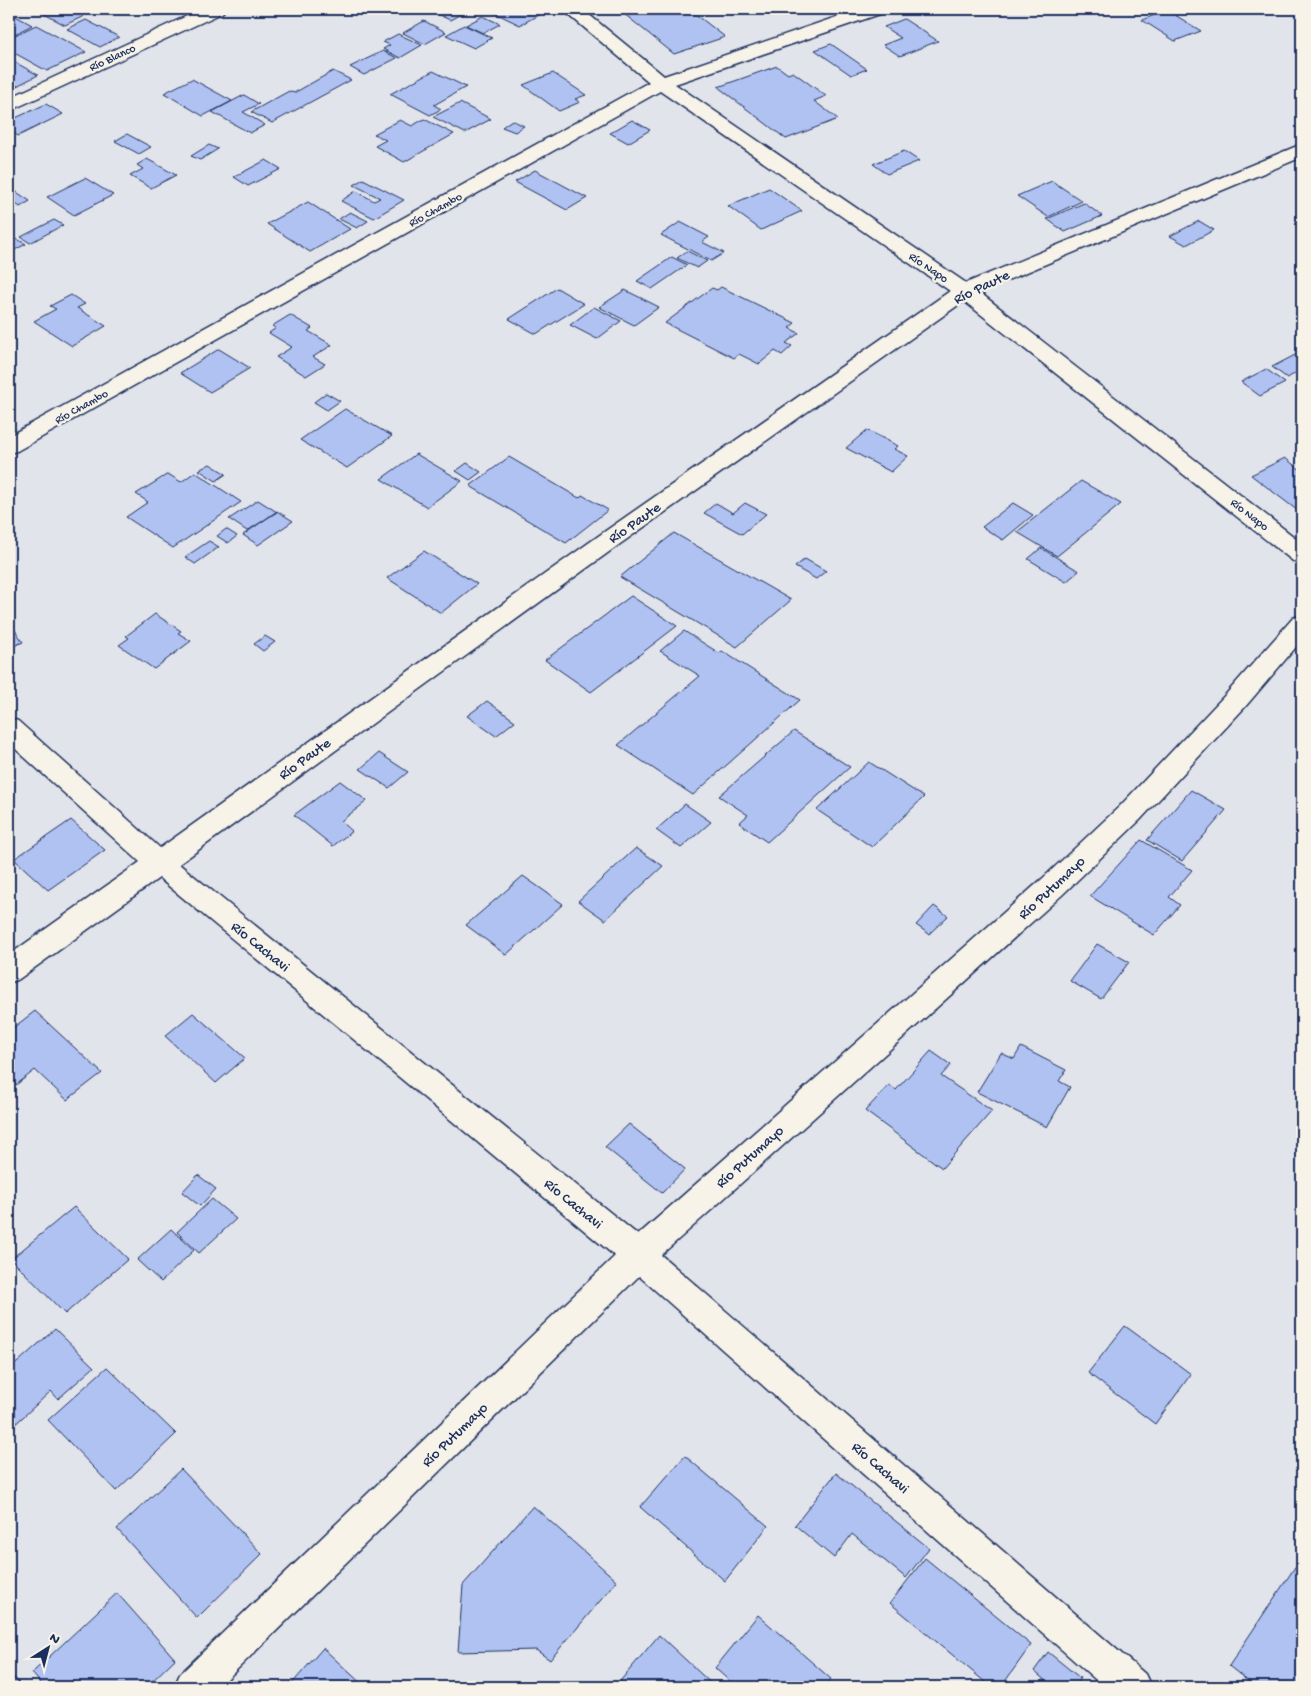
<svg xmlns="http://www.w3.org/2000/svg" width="1311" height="1696" font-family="'Gochi Hand',sans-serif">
<rect width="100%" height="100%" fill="#e2e4eb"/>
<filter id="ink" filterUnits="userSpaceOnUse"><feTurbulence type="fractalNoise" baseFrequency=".02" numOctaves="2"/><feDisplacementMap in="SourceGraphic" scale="10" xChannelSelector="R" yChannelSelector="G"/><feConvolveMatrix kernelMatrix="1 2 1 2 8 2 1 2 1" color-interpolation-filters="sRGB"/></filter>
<g filter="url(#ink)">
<!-- building -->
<path fill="#b0c2f2" stroke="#1b2f5e" d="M35 9H70L84 16 65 25Z
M426 9H470L450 20Z
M503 9H533L542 13 520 25 495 13Z
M618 9H689L725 37 674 54Z
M771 9H806L784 17Z
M1167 10 1201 31 1175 41 1142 20Z
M12 14 32 25 9 37V16Z
M483 16 500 24 483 33 466 25Z
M904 19 938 41 900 56 883 45 901 38 884 27Z
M86 20 119 37 100 47 67 29Z
M424 21 446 32 425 44 403 33Z
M36 25 86 52 47 71 9 50V38Z
M464 25 492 38 474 48 446 35Z
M398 34 422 45 400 58 383 49 390 45 383 42Z
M831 44 867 69 851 75 815 50Z
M383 51 397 58 364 75 350 67Z
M9 59 38 75 9 90Z
M777 66 788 74 793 72 826 96 814 101 838 119 786 139 718 87Z
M333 71 351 80 272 123 251 112 289 91 294 93Z
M433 71 466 87 434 105 441 109 430 115 390 94Z
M553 73 586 95 575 99 580 102 559 111 523 85Z
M192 79 232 101 203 116 164 93Z
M244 95 259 104 243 112 265 125 250 133 212 112Z
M460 103 491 119 465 133 433 117Z
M46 104 63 114 18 136 9 130V121Z
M424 119 454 134 404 162 375 146 386 140 374 134 400 120 412 126Z
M512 120 524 126 515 132 502 127Z
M632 120 650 130 628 143 610 133Z
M127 134 151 147 139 154 115 141Z
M209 145 218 149 200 160 191 156Z
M904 151 919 161 887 174 873 164Z
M147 159 176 175 151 188 130 176 143 169 137 165Z
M266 160 281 169 248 186 234 177Z
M535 170 587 198 567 210 515 182Z
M85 178 113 195 74 215 47 197Z
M363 179 404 200 374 218 341 201 356 191 374 201 380 198 354 185Z
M1052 181 1082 201 1048 217 1017 196Z
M9 187 30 201 20 207 9 199Z
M769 188 802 211 761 230 728 206Z
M308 202 350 229 310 252 267 224Z
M1084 203 1102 216 1065 232 1047 219Z
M350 212 368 221 357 228 339 219Z
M54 220 63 225 30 243 21 237Z
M1199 221 1214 230 1186 245 1170 236Z
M680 222 709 237 702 242 724 253 711 261 661 235Z
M17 239 26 244 9 253V243Z
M687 251 707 261 697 268 677 258Z
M672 257 687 265 652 289 637 281Z
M721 287 795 323 789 328 799 333 786 343 792 346 782 355 775 351 759 364 739 354 734 358 665 323 712 288 717 290Z
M557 288 584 304 536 334 509 319Z
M625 290 659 307 634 325 599 307Z
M71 295 85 304 77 308 106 326 72 346 34 321 56 309 50 306Z
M594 307 621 321 597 339 570 325Z
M290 315 312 328 308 331 332 345 313 357 325 364 306 376 276 357 292 347 269 333 276 328 272 326Z
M219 349 250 368 210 392 180 373Z
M1297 354 1302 358V370L1287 378 1272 367Z
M1266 369 1285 383 1260 396 1241 382Z
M326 393 340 401 327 410 314 402Z
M345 409 392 436 347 468 300 440Z
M867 430 898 446 894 449 908 456 891 472 846 448Z
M416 454 462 481 427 507 381 479Z
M509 457 579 498 582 495 608 510 566 543 470 486Z
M1285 458 1302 471V514L1251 475Z
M467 463 481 472 470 480 456 471Z
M210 464 226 474 216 481 199 470Z
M195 472 241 502 173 548 126 517 148 502 136 494 168 474 181 482Z
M1081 481 1121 504 1057 556 1017 532Z
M258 500 277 512 247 531 229 519Z
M716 503 733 513 745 503 766 514 742 534 704 513Z
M1013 503 1033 515 1003 540 982 527Z
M277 511 293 521 258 545 243 535Z
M226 529 237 536 228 543 217 536Z
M674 533 791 600 737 647 620 577Z
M209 541 219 547 195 564 185 557Z
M1041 548 1079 571 1066 582 1028 559Z
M424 551 477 584 441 613 387 578Z
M805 559 826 571 816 579 795 567Z
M631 596 677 626 591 692 545 660Z
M155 614 181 631 178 633 191 641 154 669 119 645 129 638 126 636Z
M9 621 23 642 9 648Z
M684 631 719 653 722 651 800 700 693 795 618 745 700 676 660 651Z
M265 636 275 642 263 651 254 644Z
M487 701 515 721 496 736 467 716Z
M794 731 850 767 767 842 739 823 748 815 719 796Z
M379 753 408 772 389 788 360 769Z
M869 762 924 797 872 847 817 810Z
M340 781 367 801 341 821 352 831 333 846 294 815Z
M1191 790 1226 810 1182 861 1147 840Z
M685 804 711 822 681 848 656 830Z
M71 820 105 850 48 890 14 859Z
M1141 840 1192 870 1169 897 1180 905 1154 935 1090 896Z
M636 848 663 866 605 920 578 901Z
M523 876 563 904 506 955 466 925Z
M934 906 948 916 929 934 916 925Z
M1097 944 1129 962 1101 999 1070 981Z
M35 1011 102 1073 67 1100 35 1070 16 1085 9 1078V1031Z
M193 1013 245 1058 216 1083 165 1036Z
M1021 1047 1066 1070 1059 1081 1070 1087 1047 1127 977 1092 1001 1053 1014 1059Z
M931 1051 951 1065 941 1076 992 1111 942 1168 865 1111 889 1085 896 1090Z
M629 1124 685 1169 662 1193 605 1147Z
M198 1175 216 1189 200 1206 182 1192Z
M212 1199 236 1219 199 1253 177 1232Z
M74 1207 128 1259 65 1314 11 1259Z
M171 1229 194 1250 161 1282 137 1260Z
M1125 1326 1191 1374 1155 1424 1088 1373Z
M55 1329 94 1367 58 1399 51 1391 9 1430V1370Z
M107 1367 176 1434 116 1491 48 1420Z
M685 1456 768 1526 725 1581 640 1507Z
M181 1469 262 1554 197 1618 117 1529Z
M836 1473 929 1548 906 1578 852 1534 834 1558 795 1525Z
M533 1506 617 1581 550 1660 536 1650 458 1652 463 1585Z
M925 1558 1031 1645 1001 1687H991L890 1603Z
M1295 1567 1302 1572V1687H1255L1229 1666Z
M117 1593 175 1659 146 1687H44L32 1673Z
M758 1615 831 1679 825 1687H736L715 1668Z
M659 1635 715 1687H615Z
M323 1648 365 1687H289Z
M1048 1652 1080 1678 1074 1687H1053L1034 1671Z
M9 1671 22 1687H9Z"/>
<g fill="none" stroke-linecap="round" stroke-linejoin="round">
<defs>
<path id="minor" d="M202 9H225L222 13 9 111V98Z
M562 9H582L664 76 860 9H886L883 13 675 84 966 283 1302 144V157L979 292 1302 543V563L1293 561 964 301 620 544 179 864 638 1235 1042 879 1120 806 1227 693 1293 618 1302 615V640L1245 707 1140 820 1062 895 661 1255 1145 1674 1151 1687H1104L639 1276 219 1687H174L180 1674 615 1256 159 878 19 979 9 983V955L140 862 9 743V718L18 721 160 848 604 532 950 291 660 91 17 451 9 453V436L649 82Z"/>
</defs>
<!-- minor casing -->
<use href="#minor" stroke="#1b2f5e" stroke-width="3"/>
<!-- minor -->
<use href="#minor" fill="#f7f3e8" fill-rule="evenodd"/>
</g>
</g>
<g text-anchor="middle" stroke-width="4.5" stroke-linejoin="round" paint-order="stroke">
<!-- far-street labels -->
<g font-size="12" fill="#1b2f5e" stroke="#f7f3e8">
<text transform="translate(112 57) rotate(-25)" y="4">Río Blanco</text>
<text transform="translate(435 209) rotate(-29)" y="4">Río Chambo</text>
<text transform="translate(929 267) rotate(34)" y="4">Río Napo</text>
<text transform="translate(81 406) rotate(-29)" y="4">Río Chambo</text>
<text transform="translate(1250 514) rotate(38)" y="4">Río Napo</text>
</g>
<!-- street labels -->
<g font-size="15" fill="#1b2f5e" stroke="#f7f3e8">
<text transform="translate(981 286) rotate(-26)" y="5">Río Paute</text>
<text transform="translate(634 522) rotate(-35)" y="5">Río Paute</text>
<text transform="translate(304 758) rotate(-36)" y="5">Río Paute</text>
<text transform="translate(1051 887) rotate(-43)" y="5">Río Putumayo</text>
<text transform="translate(261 946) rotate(39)" y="5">Río Cachavi</text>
<text transform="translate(749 1156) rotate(-42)" y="5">Río Putumayo</text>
<text transform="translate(574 1203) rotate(39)" y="5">Río Cachavi</text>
<text transform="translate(454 1434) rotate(-44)" y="5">Río Putumayo</text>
<text transform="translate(881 1467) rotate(41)" y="5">Río Cachavi</text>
</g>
</g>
<!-- margin -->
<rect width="1311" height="1696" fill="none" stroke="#f7f3e8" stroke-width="30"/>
<rect x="15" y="15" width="1281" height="1666" fill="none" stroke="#1b2f5e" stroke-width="2" filter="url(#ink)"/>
<!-- north arrow -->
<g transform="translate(48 1648) rotate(36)" stroke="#f7f3e8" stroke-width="4" paint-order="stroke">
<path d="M0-4L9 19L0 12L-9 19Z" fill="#1b2f5e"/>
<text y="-8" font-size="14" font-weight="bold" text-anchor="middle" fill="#1b2f5e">N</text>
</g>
</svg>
